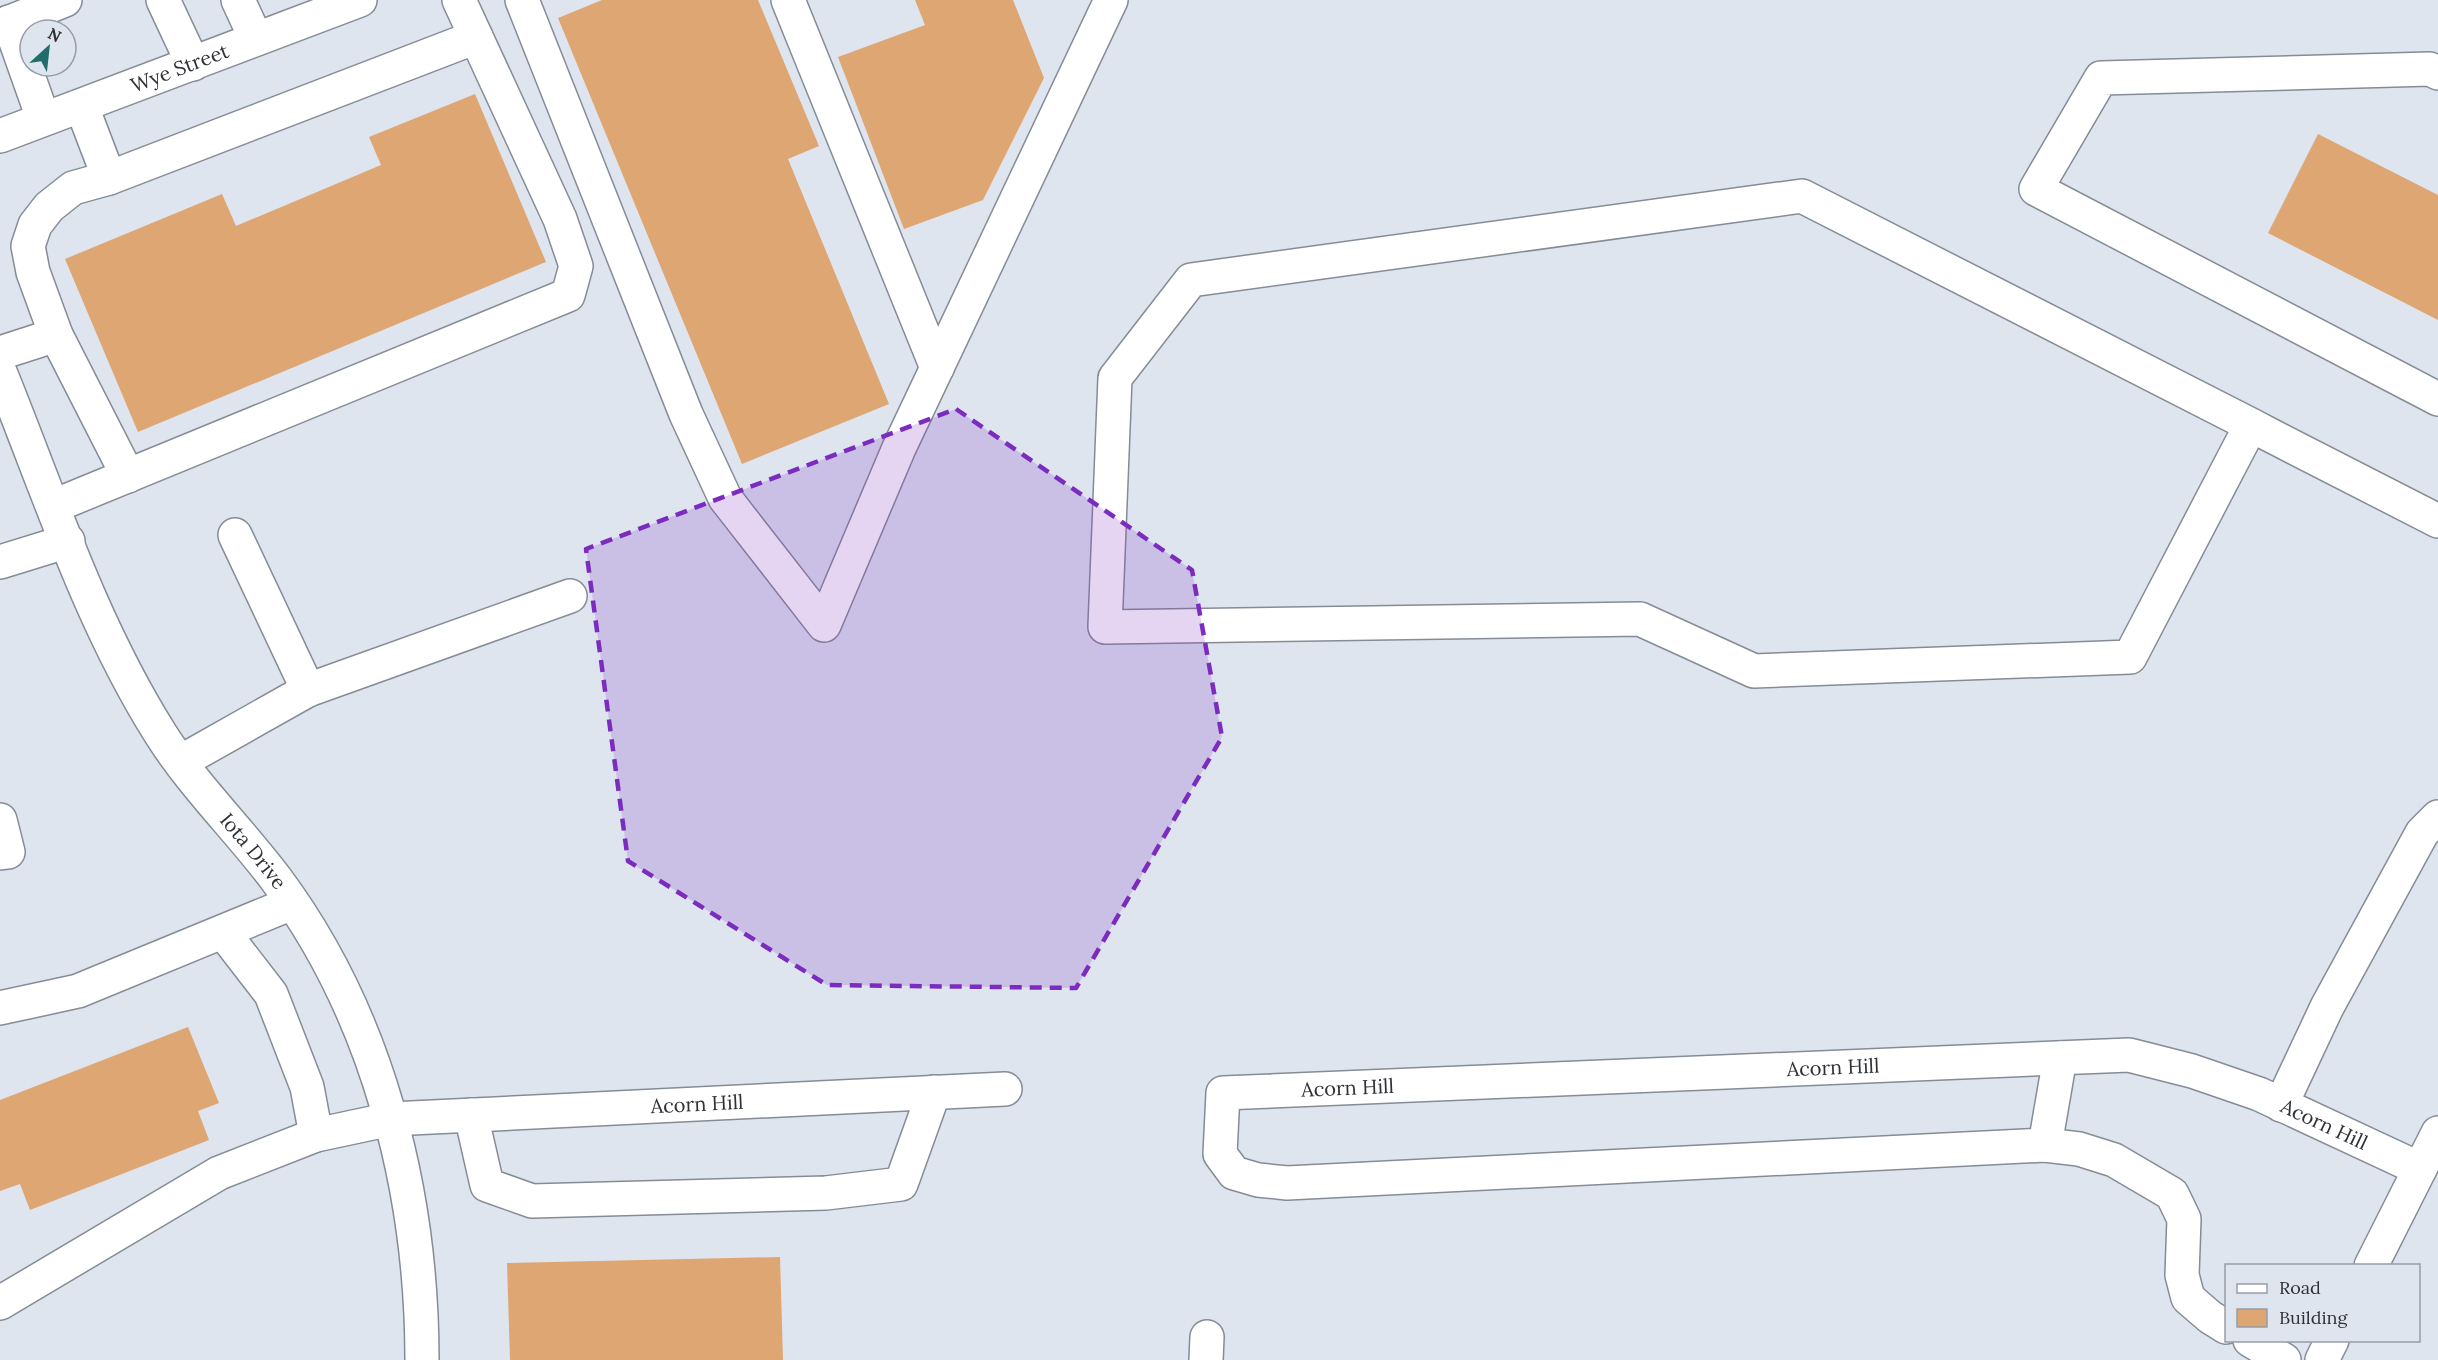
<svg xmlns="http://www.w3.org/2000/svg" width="2438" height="1360" font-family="Lora,serif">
<rect width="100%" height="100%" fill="#dee5ef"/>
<!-- building -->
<path fill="#dea673" d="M602 0H758L819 146 788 159 889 404 742 464 558 18Z
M915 0H1013L1044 78 983 200 904 229 838 57 925 25Z
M475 94 546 262 138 432 65 259 222 194 236 226 381 165 369 137Z
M2318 134 2438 195V320L2268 233Z
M188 1027 219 1103 198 1111 209 1140 30 1210 20 1184 0 1191V1100Z
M780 1257 783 1360H510L507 1263Z"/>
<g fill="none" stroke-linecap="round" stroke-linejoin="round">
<defs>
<g id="minor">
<path d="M163 0 193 64"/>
<path d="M238 0 256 39"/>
<path d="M522 0 686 414 725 498 824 625 899 448 1111 0"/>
<path d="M788 0 937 368"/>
<path d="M9 22 43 118"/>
<path d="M0 26 65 0"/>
<path d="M2438 73 2430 69 2101 78 2036 189 2438 399"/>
<path d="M82 107 109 178"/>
<path id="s1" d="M0 136 360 0"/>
<path d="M0 353 56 335"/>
<path id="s2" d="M0 372C49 493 90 622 160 733 191 783 240 831 276 879 378 1016 422 1191 422 1360"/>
<path d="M2251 425 2130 657 1754 671 1640 619 1105 627 1115 378 1191 280 1802 196 2251 425 2272 436 2438 521"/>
<path d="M128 476 56 335 33 272 28 246 35 225 49 207 73 188 109 178 476 37"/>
<path d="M54 506 568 295 576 266 560 219 459 0"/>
<path d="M235 535 308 690"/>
<path d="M0 562 68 541"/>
<path d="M182 761 308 690 570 596"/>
<path d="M0 820 8 852 0 853"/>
<path d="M223 932 271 994 307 1087 316 1135"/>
<path d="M0 1008 78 991 292 903"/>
<path d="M2281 1105 2327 1007 2422 833 2438 817"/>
<path d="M471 1115 487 1185 532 1201 826 1193 901 1184 934 1092"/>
<path d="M2045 1145 2060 1058"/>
<path id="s3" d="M0 1303 219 1173 316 1135 391 1119 1005 1089"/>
<path id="s4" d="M2226 1327 2210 1317 2188 1298 2182 1275 2184 1219 2172 1194 2114 1160 2079 1149 2045 1145 1287 1183 1258 1180 1234 1173 1220 1154 1223 1093 2129 1055 2192 1071 2259 1094 2420 1169"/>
<path d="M2250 1340 2284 1360"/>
<path d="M1206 1360 1207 1337"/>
</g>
<path id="major" d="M2371 1266 2438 1133
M2322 1360 2332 1340"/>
</defs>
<!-- minor casing -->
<use href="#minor" stroke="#858c95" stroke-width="36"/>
<!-- major casing -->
<use href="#major" stroke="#858c95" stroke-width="36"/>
<!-- minor -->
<use href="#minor" stroke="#fff" stroke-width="33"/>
<!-- major -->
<use href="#major" stroke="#fff" stroke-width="33"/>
</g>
<!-- marked area -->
<path fill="#7b2cbf" fill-opacity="0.2" stroke="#7b2cbf" stroke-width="4.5" stroke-dasharray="12 8" stroke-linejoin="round" d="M956 409 1192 570 1222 737 1076 988 827 985 628 861 586 549Z"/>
<g text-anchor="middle" stroke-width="4.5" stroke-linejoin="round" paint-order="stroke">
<!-- street labels -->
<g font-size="20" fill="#2f3236" stroke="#dee5ef">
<text dy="7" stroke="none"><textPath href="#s1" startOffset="192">Wye Street</textPath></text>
<text dy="7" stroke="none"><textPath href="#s2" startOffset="546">Iota Drive</textPath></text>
<text dy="7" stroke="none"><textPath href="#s4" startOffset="1802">Acorn Hill</textPath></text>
<text dy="7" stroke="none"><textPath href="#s4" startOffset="1316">Acorn Hill</textPath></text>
<text dy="7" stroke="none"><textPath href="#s3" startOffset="742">Acorn Hill</textPath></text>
<text dy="7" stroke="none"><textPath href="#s4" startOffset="2306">Acorn Hill</textPath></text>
</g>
</g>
<!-- legend -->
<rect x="2225" y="1264" width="195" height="78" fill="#dee5ef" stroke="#989da5" stroke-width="1.5"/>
<rect x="2237" y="1284" width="30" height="9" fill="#ffffff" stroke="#989da5" stroke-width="1.5"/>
<text x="2279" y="1294" font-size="18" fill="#2f3236">Road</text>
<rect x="2237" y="1309" width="30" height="18" fill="#dea673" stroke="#989da5" stroke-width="1.5"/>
<text x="2279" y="1324" font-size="18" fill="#2f3236">Building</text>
<!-- north arrow -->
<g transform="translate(48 48) rotate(27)"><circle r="28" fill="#dee5ef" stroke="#989da5" stroke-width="1.5"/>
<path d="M0-4.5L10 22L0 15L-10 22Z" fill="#226d6b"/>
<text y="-9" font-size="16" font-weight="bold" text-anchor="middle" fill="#2f3236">N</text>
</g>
</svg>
